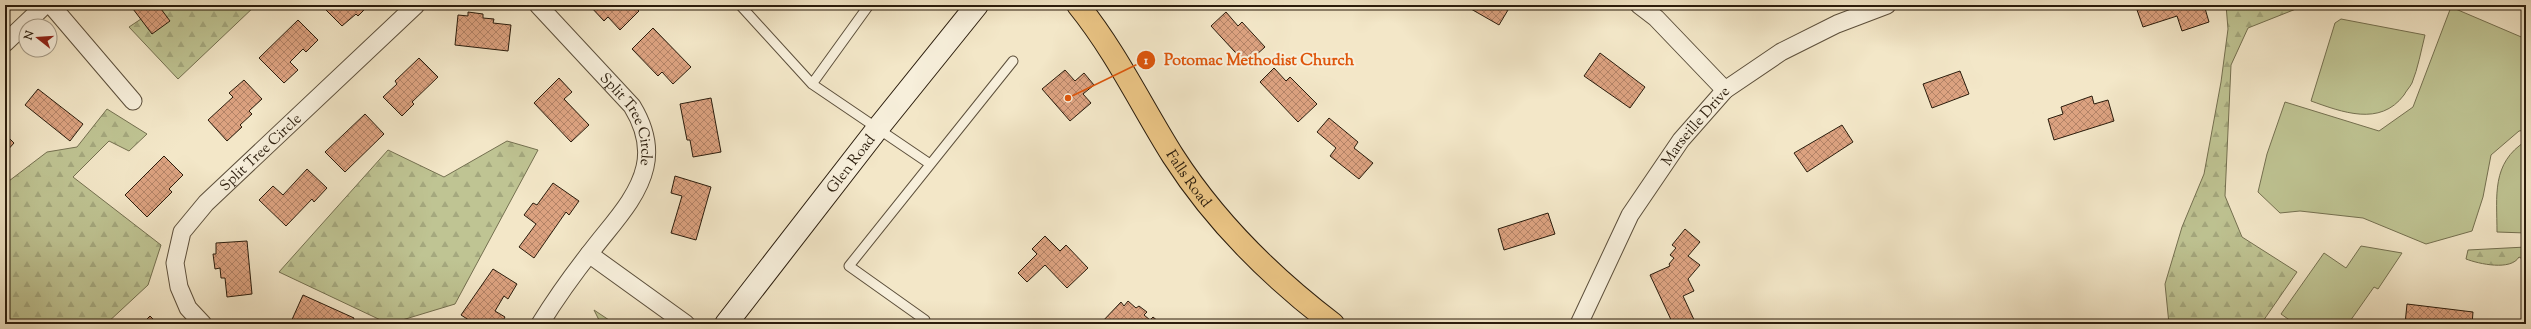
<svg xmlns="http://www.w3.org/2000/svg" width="2531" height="329" font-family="'Sorts Mill Goudy',serif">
<defs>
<pattern id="forest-firs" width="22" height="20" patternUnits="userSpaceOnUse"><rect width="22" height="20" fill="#bfc493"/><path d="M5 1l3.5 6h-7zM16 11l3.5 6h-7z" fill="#a4a87e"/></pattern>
<pattern id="building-cross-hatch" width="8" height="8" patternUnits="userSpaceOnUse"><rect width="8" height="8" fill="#dca280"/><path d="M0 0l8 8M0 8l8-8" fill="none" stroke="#b38367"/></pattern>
</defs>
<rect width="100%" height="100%" fill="#f3e7c8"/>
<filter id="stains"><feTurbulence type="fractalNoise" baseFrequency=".005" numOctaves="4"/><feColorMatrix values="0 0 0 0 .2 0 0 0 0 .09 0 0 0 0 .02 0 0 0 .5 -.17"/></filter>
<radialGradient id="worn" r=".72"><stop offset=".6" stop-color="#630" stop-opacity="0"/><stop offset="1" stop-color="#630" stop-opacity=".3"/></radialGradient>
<!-- forest -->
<path fill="url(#forest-firs)" stroke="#747050" d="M162 5H256L178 79 129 27Z
M2226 5H2306L2248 28 2231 65 2225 196 2242 237 2297 272 2261 324H2169L2165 284 2182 227 2204 174 2221 82 2228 29Z
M107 109 147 134 129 151 109 141 73 177 161 245 148 285 106 324H5V184L47 152 77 147Z
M507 141 538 150 455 304 389 324 279 272 388 150 444 177Z
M2526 247V261L2519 257C2511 271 2479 264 2466 259L2468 250Z
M594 310 615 324H601Z"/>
<!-- green -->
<path fill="#bfc493" stroke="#747050" d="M2451 7 2526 39V130L2519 131 2491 155 2483 197 2472 231 2426 244 2363 218 2300 211 2280 213 2258 192 2267 154 2285 102 2379 131 2413 107Z
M2341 19 2425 35C2421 51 2418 68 2412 83 2410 87 2406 91 2404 95 2380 127 2342 112 2311 101L2335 23Z
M2526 141V233L2497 232C2497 196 2491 163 2526 141Z
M2361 246 2402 253 2378 289 2374 287 2348 324H2295L2281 314 2324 253 2346 268Z"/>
<!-- building -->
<path fill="url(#building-cross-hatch)" stroke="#2a1c0c" d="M130 5H158L170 21 152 34Z
M369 5 358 16 356 14 342 26 322 6Z
M589 5H633L639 11 620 30 608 17 604 21Z
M1472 5H1511L1499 25 1471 9Z
M2142 5H2204L2209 22 2182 31 2177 16 2143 27 2136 7Z
M468 12 483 14V18L494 19 493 23 511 25 508 51 455 45 458 15 468 16Z
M1226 12 1238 26 1242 22 1265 47 1246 64 1211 26Z
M298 20 318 40 306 52 303 49 290 62 298 70 284 83 259 58Z
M653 28 691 67 673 84 662 72 658 76 632 49Z
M1600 53 1645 87 1630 108 1584 76Z
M419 58 438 77 412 102 414 104 402 116 383 97 397 84 395 81Z
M1274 68 1286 81 1290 77 1317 104 1298 122 1260 82Z
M1065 70 1075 81 1084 73 1094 85 1083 94 1091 103 1070 121 1042 89Z
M1960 71 1969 94 1932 108 1923 84Z
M559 78 572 92 564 99 589 125 571 142 534 103Z
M244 80 262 99 249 111 252 114 240 125 242 127 227 141 208 120 233 97 229 93Z
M38 89 83 124 70 141 25 105Z
M2092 96 2094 104 2108 100 2114 121 2054 140 2048 119 2063 114 2061 107Z
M711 98 721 152 693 157 690 140H687L680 104Z
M365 114 384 134 345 172 325 152Z
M1329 118 1358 142 1354 148 1373 163 1359 179 1330 156 1336 148 1317 132Z
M1842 125 1853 142 1807 172 1794 153Z
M5 134 14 143 5 153Z
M164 156 183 175 169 189 172 192 147 217 125 195Z
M307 169 327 188 314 202 312 199 286 226 259 200 273 186 283 195Z
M675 176 711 187 696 240 671 233 682 196 671 193Z
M553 183 579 201 569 215 566 212 534 258 519 247 536 224 524 215 533 203 537 205Z
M1548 213 1555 234 1504 250 1498 229Z
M1685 229 1700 242 1688 256 1700 265 1688 279 1694 291 1683 296 1696 324H1673L1650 275 1670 266 1669 264 1674 258 1670 255 1676 248 1672 245Z
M1045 236 1060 251 1066 245 1088 268 1067 288 1045 265 1027 282 1018 273 1037 254 1032 249Z
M247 241 252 294 227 297 225 278H221L220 268 215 269 213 254H216V243Z
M493 269 517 284 508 299 504 296 495 311 505 317 501 324H475L461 315Z
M303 295 354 318 352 324H290Z
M1128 301 1136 308 1139 306 1147 312 1144 315 1150 320 1153 317 1159 322 1100 324 1121 302 1124 306Z
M2407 304 2473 312 2472 324H2405Z
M150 316 158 324H142Z"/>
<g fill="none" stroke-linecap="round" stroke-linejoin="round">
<defs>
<path id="lane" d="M740 5 812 84 930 164
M812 84 869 5
M925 320 849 266 1013 61"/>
<g id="street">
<path d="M51 5 133 101"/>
<path id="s1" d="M538 5 632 106C643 124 650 145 645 167 638 198 612 224 593 249 574 273 556 298 540 324"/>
<path d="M1639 5 1656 18 1725 90"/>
<path d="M5 43 45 5"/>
<path d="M589 254 686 324"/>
<path id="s2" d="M203 324 188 308 179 287 175 263 182 232 206 203 416 5"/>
<path id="s3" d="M1579 324 1630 215 1681 140 1725 90 1781 52 1837 24 1887 5"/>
</g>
<g id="secondary">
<path id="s4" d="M726 324 878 128 977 5"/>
</g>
<g id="primary">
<path id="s5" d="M1078 5C1116 52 1141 105 1173 156 1216 223 1270 276 1333 324"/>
</g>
</defs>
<!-- lane casing -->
<use href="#lane" stroke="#5c4f3b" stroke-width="11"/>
<!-- street casing -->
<use href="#street" stroke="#5c4f3b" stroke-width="19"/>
<!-- secondary casing -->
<use href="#secondary" stroke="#2a1c0c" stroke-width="24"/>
<!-- primary casing -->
<use href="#primary" stroke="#2a1c0c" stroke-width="24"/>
<!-- lane -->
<use href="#lane" stroke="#f7efdb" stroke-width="9"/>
<!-- street -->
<use href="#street" stroke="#f7efdb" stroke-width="17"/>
<!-- secondary -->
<use href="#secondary" stroke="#f7efdb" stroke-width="22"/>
<!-- primary -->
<use href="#primary" stroke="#eac484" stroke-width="22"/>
</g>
<g text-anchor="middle" stroke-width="4" stroke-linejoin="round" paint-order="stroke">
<!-- street labels -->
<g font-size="15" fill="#2a1c0c" stroke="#f7efdb">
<text dy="5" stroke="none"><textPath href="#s1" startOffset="148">Split Tree Circle</textPath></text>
<text dy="5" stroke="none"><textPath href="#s3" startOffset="231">Marseille Drive</textPath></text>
<text dy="5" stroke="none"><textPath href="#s2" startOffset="213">Split Tree Circle</textPath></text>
<text dy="5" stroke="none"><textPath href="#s4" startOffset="203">Glen Road</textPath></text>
<text dy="5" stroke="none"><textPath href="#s5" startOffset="206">Falls Road</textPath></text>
</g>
</g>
<!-- callouts -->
<path fill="none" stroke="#de560c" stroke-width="1.5" d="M1068 98L1146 60"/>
<g fill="#de560c" stroke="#f7efdb" stroke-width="1.5">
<circle cx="1068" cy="98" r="4"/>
<circle cx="1146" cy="60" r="10"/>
</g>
<g font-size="12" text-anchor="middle" font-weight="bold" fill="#fff">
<text x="1146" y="64">1</text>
</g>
<g font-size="16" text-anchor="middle" font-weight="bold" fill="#de560c" stroke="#f7efdb" stroke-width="4" stroke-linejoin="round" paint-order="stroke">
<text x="1259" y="65">Potomac Methodist Church</text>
</g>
<!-- margin -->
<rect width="2531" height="329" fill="none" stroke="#f3e7c8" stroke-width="20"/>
<rect x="6" y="6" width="2519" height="317" fill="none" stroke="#2a1c0c" stroke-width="2"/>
<rect x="10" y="10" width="2511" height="309" fill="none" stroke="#2a1c0c"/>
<!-- north arrow -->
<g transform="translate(38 38) rotate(287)"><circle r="19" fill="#f7efdb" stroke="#a59b88"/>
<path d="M0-3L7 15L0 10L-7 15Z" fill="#8f2418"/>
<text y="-6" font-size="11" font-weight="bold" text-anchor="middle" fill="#2a1c0c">N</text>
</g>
<rect width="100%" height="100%" filter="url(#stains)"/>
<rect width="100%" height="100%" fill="url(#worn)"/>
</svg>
